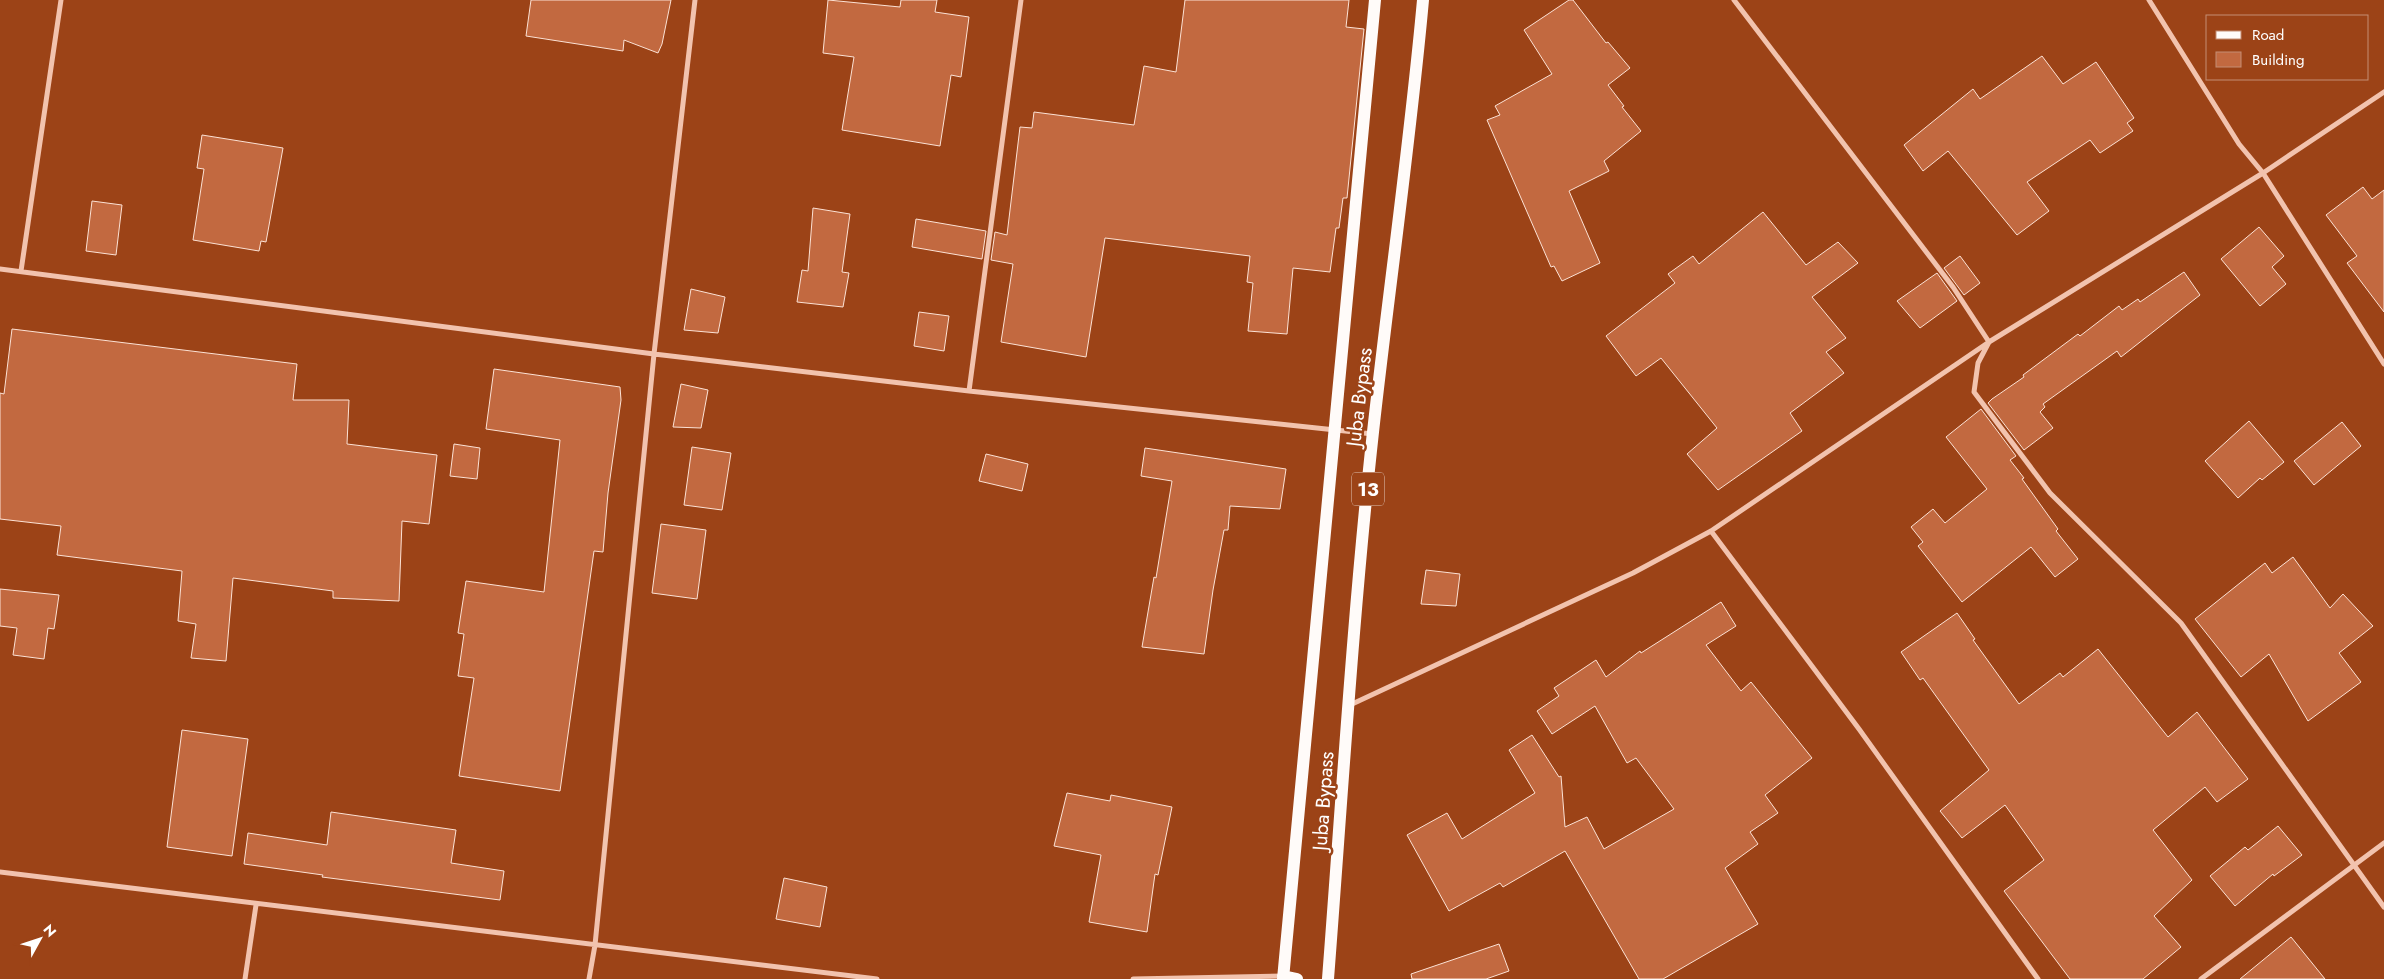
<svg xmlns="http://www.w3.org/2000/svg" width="2384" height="979" font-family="Jost,sans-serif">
<rect width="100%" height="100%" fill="#9c4317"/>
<!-- building -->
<path fill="#c26940" stroke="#fce2d5" d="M531 0H671L662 44 658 53 624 40 623 51 526 36Z
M828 0 900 7 901 0H937L935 12 969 17 961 77 951 75 940 146 842 130 854 57 823 53Z
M1185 0H1349L1346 27 1364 29 1347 198H1343L1339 228H1336L1330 272 1293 268 1287 334 1248 331 1253 283 1247 282 1250 256 1105 238 1086 357 1001 342 1013 264 991 260 995 232 1007 235 1020 127 1032 128 1034 112 1134 125 1144 66 1176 72Z
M1569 0H1573L1606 43 1608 42 1630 68 1608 85 1624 106 1622 107 1641 131 1604 161 1609 171 1569 191 1600 263 1562 281 1554 266 1551 267 1487 120 1500 115 1495 106 1552 74 1524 30Z
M2042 56 2063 84 2096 62 2134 118 2127 123 2133 131 2100 153 2090 140 2027 182 2049 211 2017 235 1948 151 1923 171 1904 145 1973 89 1980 99Z
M202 135 283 148 266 242 261 241 259 251 193 240 204 169 197 168Z
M2363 187 2372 199 2384 190V312L2347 263 2357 256 2326 215Z
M92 201 122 205 116 255 86 251Z
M813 208 850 214 842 272 849 273 843 307 797 302 802 270 808 271Z
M1763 212 1806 265 1838 242 1858 263 1812 297 1846 338 1826 352 1844 373 1790 413 1802 431 1718 490 1687 454 1717 428 1661 358 1636 376 1606 336 1675 283 1668 274 1693 256 1699 264Z
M916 219 986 231 982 259 912 247Z
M2259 227 2284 256 2272 267 2286 284 2260 306 2221 259Z
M1960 256 1980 283 1964 295 1944 268Z
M2184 272 2200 295 2121 357 2117 351 2043 404 2045 407 2040 412 2053 428 2024 450 1988 403 1992 399 2024 377 2023 375 2078 334 2080 336 2119 306 2122 310 2138 299 2140 302Z
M1937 273 1957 301 1920 328 1897 301Z
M691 289 725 297 718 333 684 330Z
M919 312 949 316 944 351 914 346Z
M12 329 297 364 293 400H349L347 444 437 455 429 524 402 521 399 601 333 598V591L233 578 226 661 191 658 196 624 178 621 182 571 57 555 61 526 0 519V393L4 394Z
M494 369 620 387 621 400 608 493 603 552 594 551 560 791 459 776 474 678 458 676 464 634 458 633 466 581 544 592 560 440 486 429Z
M681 384 708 390 701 428 673 427Z
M1981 409 2016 456 2010 460 2024 478 2022 479 2058 529 2056 531 2078 559 2055 577 2031 547 1962 602 1918 546 1923 542 1911 527 1933 509 1945 523 1987 489 1946 437Z
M2249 421 2284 462 2262 480 2260 478 2238 498 2205 461Z
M2342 422 2361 446 2314 485 2294 461Z
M454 444 480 448 477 479 450 476Z
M692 447 731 453 722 510 684 505Z
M1145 448 1286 469 1280 509 1230 506 1228 530H1224L1213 590 1204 654 1142 647 1154 577 1156 578 1172 481 1141 476Z
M986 454 1028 464 1022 491 979 481Z
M661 524 706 530 697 599 652 593Z
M2293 557 2330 608 2343 594 2373 626 2339 653 2361 682 2308 721 2269 654 2241 677 2195 619 2265 563 2272 573Z
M1426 570 1460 574 1456 606 1421 604Z
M0 589 59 595 54 629 48 628 44 659 13 655 17 628 0 626Z
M1721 602 1736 626 1706 645 1741 691 1751 682 1812 758 1765 795 1778 813 1750 832 1758 844 1725 868 1758 924 1663 979H1639L1565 851 1503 887 1500 883 1449 911 1407 835 1447 813 1462 839 1535 793 1509 750 1532 735 1559 777 1561 776 1565 827 1587 817 1604 849 1674 809 1636 758 1627 763 1595 706 1552 734 1537 711 1559 696 1554 688 1596 660 1606 677 1640 651 1641 653Z
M1957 613 1975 639 1973 640 2019 704 2060 673 2063 677 2098 649 2168 737 2197 712 2248 779 2217 802 2205 787 2153 830 2192 880 2154 916 2181 947 2143 979H2070L2004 891 2044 860 2005 805 1962 838 1940 811 1989 770 1923 678 1920 680 1901 652Z
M182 730 248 739 232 856 167 847Z
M1067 793 1110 801 1111 795 1172 807 1158 875 1155 874 1147 932 1089 922 1101 855 1054 846Z
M331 812 456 830 451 863 504 871 500 900 322 877 323 875 244 864 248 833 327 845Z
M2278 826 2302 855 2274 876 2273 874 2235 906 2210 876 2245 847 2248 850Z
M784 878 827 887 820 927 776 919Z
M2291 937 2325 979H2240Z
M1499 944 1509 971 1486 979H1412L1411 974Z"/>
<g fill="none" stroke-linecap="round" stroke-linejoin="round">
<!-- street -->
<path stroke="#f2c3ae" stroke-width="5" d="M1734 0 1953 287 1989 342 1978 363 1974 392 2050 493 2181 623 2384 907
M2149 0 2239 144 2263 173 2384 364
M0 269 654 354 969 391 1373 434
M21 271 61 0
M969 391 1021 0
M1711 531 1859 729 2038 979
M1350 705 1633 573 1711 531 1989 342 2263 173 2384 92
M0 872 877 979
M245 979 256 905
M589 979 595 945 654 354 695 0
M1133 979 1283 976
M2201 979 2384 843"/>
<!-- primary -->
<path stroke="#fffbf9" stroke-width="12" d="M1283 976 1297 979
M1283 979 1375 0
M1328 979C1342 797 1353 614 1373 432 1389 288 1410 144 1423 0"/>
</g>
<g text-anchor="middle" stroke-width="5" stroke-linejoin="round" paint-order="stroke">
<!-- shield labels -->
<rect fill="#9c4317" stroke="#e1c7b9" stroke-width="1" x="1352" y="472.5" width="32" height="33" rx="4"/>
<g font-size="19" font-weight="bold" fill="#fff">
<text x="1368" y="496">13</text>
</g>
<!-- street labels -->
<g font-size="20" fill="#fff" stroke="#9c4317">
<text transform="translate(1359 397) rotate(-83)" y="7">Juba Bypass</text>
<text transform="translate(1323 801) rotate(-86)" y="7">Juba Bypass</text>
</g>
</g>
<!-- legend -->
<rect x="2206" y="15" width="162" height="65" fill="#9c4317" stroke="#c48e74"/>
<rect x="2216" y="31" width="25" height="8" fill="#fffbf9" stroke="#c48e74"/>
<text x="2252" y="40" font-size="15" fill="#ffffff">Road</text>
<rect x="2216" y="52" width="25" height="15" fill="#c26940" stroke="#c48e74"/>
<text x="2252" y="65" font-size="15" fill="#ffffff">Building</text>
<!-- north arrow -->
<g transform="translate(40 939) rotate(50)" stroke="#9c4317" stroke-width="4" paint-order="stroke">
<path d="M0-4L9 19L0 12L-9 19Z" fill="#ffffff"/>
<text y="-8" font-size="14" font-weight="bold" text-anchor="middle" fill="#ffffff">N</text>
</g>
</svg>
